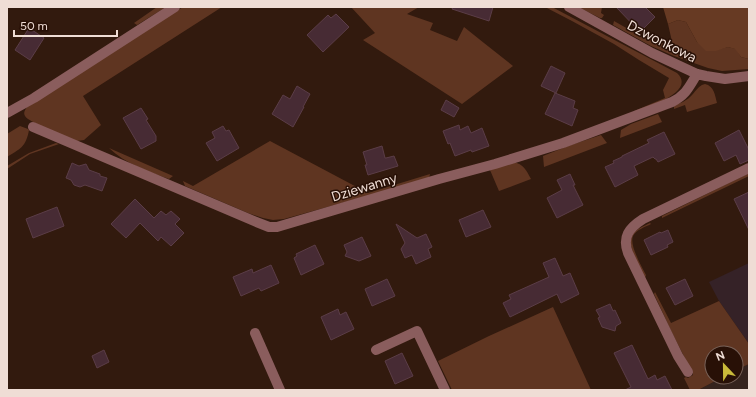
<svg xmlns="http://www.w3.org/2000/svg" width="756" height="397" font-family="Figtree,sans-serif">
<rect width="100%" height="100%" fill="#321a0e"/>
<!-- commercial -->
<path fill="#35231d" d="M749 364V390H698L723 377H736V370Z"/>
<!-- industrial -->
<path fill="#352227" d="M749 263V344L719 301 709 282Z"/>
<!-- green -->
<path fill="#5f3521" d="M157 7H166L137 25 134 23Z
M183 7H222L83 96 101 125 84 140 77 141C68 137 29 123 25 116 23 113 25 110 27 107Z
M351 7H419L407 14 433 23 430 30 457 41 464 27 484 43 513 66 462 104 363 40 375 33Z
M545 7H552L677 73C697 92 647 107 636 112L634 111 665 98 663 90 669 78 639 60 614 44 572 21Z
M578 7H602L601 13 604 15 602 18H600Z
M678 20 686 22 697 42 716 50 728 47 736 49 741 57 749 59V69L722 71 708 68 674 56 651 46 613 25 614 21 644 38 673 46 668 24Z
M705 84C714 86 715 95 717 103L687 112 685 105 674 109V105C677 104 682 103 686 100 694 96 696 86 705 84Z
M658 114 662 122 620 138 621 130 631 124Z
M20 126 28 129 29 130C26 147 20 149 7 157V134Z
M601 135 607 143 544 167 543 156 568 146Z
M270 141 368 193 430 174 429 178 367 196 284 219 273 220 263 218 248 213 185 186 183 181 193 186Z
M56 143 59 144 30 154 7 169V166L29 153Z
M109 148 173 176 169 179C149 172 124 163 109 148Z
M513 162C524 164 526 170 531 179L499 191 490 170Z
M749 173V176L662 218V216Z
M650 223 651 224C645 227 636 230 633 236 629 245 642 267 646 275L645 278C640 267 624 244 634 233 638 228 644 226 650 223Z
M655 292 671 323 719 301 749 344V364L736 370V353H712V377H723L698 390H690L684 378 686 377 688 378 693 375V371L690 368 673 335 654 294Z
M553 307 591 390H452L438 361 489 336Z"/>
<!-- forest -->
<path fill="#673a23" d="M663 7H749V59L741 57 735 49 728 47 716 51H706L697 42 686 22 678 20 668 24Z"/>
<!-- building -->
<path fill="#472b34" stroke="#5b3d47" d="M453 7H493L489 21 452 9Z
M616 7H645L655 17 640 32Z
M336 14 349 27 323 52 307 35 328 15 331 18Z
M29 28 44 38 30 60 15 50Z
M551 66 565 73 556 93 541 86Z
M297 86 310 94 303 107H304L293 127 272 114 283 95 290 99Z
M555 93 575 101 573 108 578 110 572 126 545 114Z
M446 100 459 108 454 117 441 110Z
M141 108 148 119 146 120 156 136V141L141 149 123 118Z
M459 125 460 130 468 126 471 133 482 128 489 146 472 152 471 150 455 156 450 143 448 144 443 131Z
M223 126 226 131 229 130 239 148 217 161 206 143 215 138 212 132Z
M739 130 749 150V160L740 164 736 155 724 161 715 143Z
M664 132 675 154 658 162 656 159H655L653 157 634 166 638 175 615 187 605 167 614 163 613 161 622 157V156L649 143 647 140Z
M382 146 385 158H386L394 156 398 166 368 175 365 165H367L363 152Z
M72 163 79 166 86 164 89 170 100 174V176L107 178 102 191 85 185 80 187 74 185 71 180 66 178Z
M570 174 575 185H573L583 205 557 218 547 198 562 190 557 180Z
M749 192V230L734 199Z
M135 199 154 218 161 211 166 215 171 211 180 219 175 224 184 233 171 246 161 237 158 241 140 223 126 238 111 224Z
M57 207 64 226 33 238 26 219Z
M483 210 491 227 466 237 459 220Z
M396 224 417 238 426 234 432 247 428 249 431 257 416 264 412 255 405 258 401 249 405 243Z
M668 230 673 242 667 245 668 247 651 255 644 240 660 232 661 233Z
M362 237 371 256 359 261 345 256 347 252 344 245Z
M315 245 324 264 301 275 294 258 297 256 296 254Z
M555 258 563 276 570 273 579 294 561 303 557 294 510 317 503 303 511 299 509 295 549 277 543 263Z
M271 265 279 283 261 291 259 288 241 296 233 277 252 269 253 273Z
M387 279 395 296 372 306 365 289Z
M685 279 693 296 675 305 666 288Z
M610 304 613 311 615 310 621 323 616 326 615 331 602 327 598 318 600 317 596 310Z
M338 309 340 315 346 312 354 329 331 340 321 317Z
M632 345 648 379 655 375 657 380 665 376 672 390H625L631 387 614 353Z
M104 350 109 362 97 368 92 356Z
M402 353 413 376 395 384 385 361Z"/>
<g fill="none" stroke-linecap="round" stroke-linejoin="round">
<!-- minor -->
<path stroke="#8a5d5d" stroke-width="10" d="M569 7 652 53 697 74 706 76 725 79 749 76
M7 113 34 98 175 7
M33 127 254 221 269 227H277L439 179 495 164 563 143 672 102C686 95 689 87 697 74
M255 333 280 390
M376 350 417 331 445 390
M688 372 678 356 628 253C622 237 629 228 643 219L749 168"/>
</g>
<g text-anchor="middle" stroke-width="3" stroke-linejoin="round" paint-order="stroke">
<!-- street labels -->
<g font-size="14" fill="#efddd5" stroke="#281006">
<text transform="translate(662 41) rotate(27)" y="5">Dzwonkowa</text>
<text transform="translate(364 187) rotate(-17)" y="5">Dziewanny</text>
</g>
</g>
<!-- border -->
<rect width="756" height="397" fill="none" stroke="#efddd5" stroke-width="16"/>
<!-- north arrow -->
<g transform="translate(724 365) rotate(338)"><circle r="19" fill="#281006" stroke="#786259"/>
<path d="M0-3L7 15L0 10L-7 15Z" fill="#caba3a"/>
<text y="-6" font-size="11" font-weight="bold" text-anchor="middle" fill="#efddd5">N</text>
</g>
<!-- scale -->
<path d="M14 30v6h103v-6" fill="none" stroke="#efddd5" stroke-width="2"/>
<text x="20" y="30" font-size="12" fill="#efddd5" stroke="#281006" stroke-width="3" paint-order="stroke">50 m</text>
</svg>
